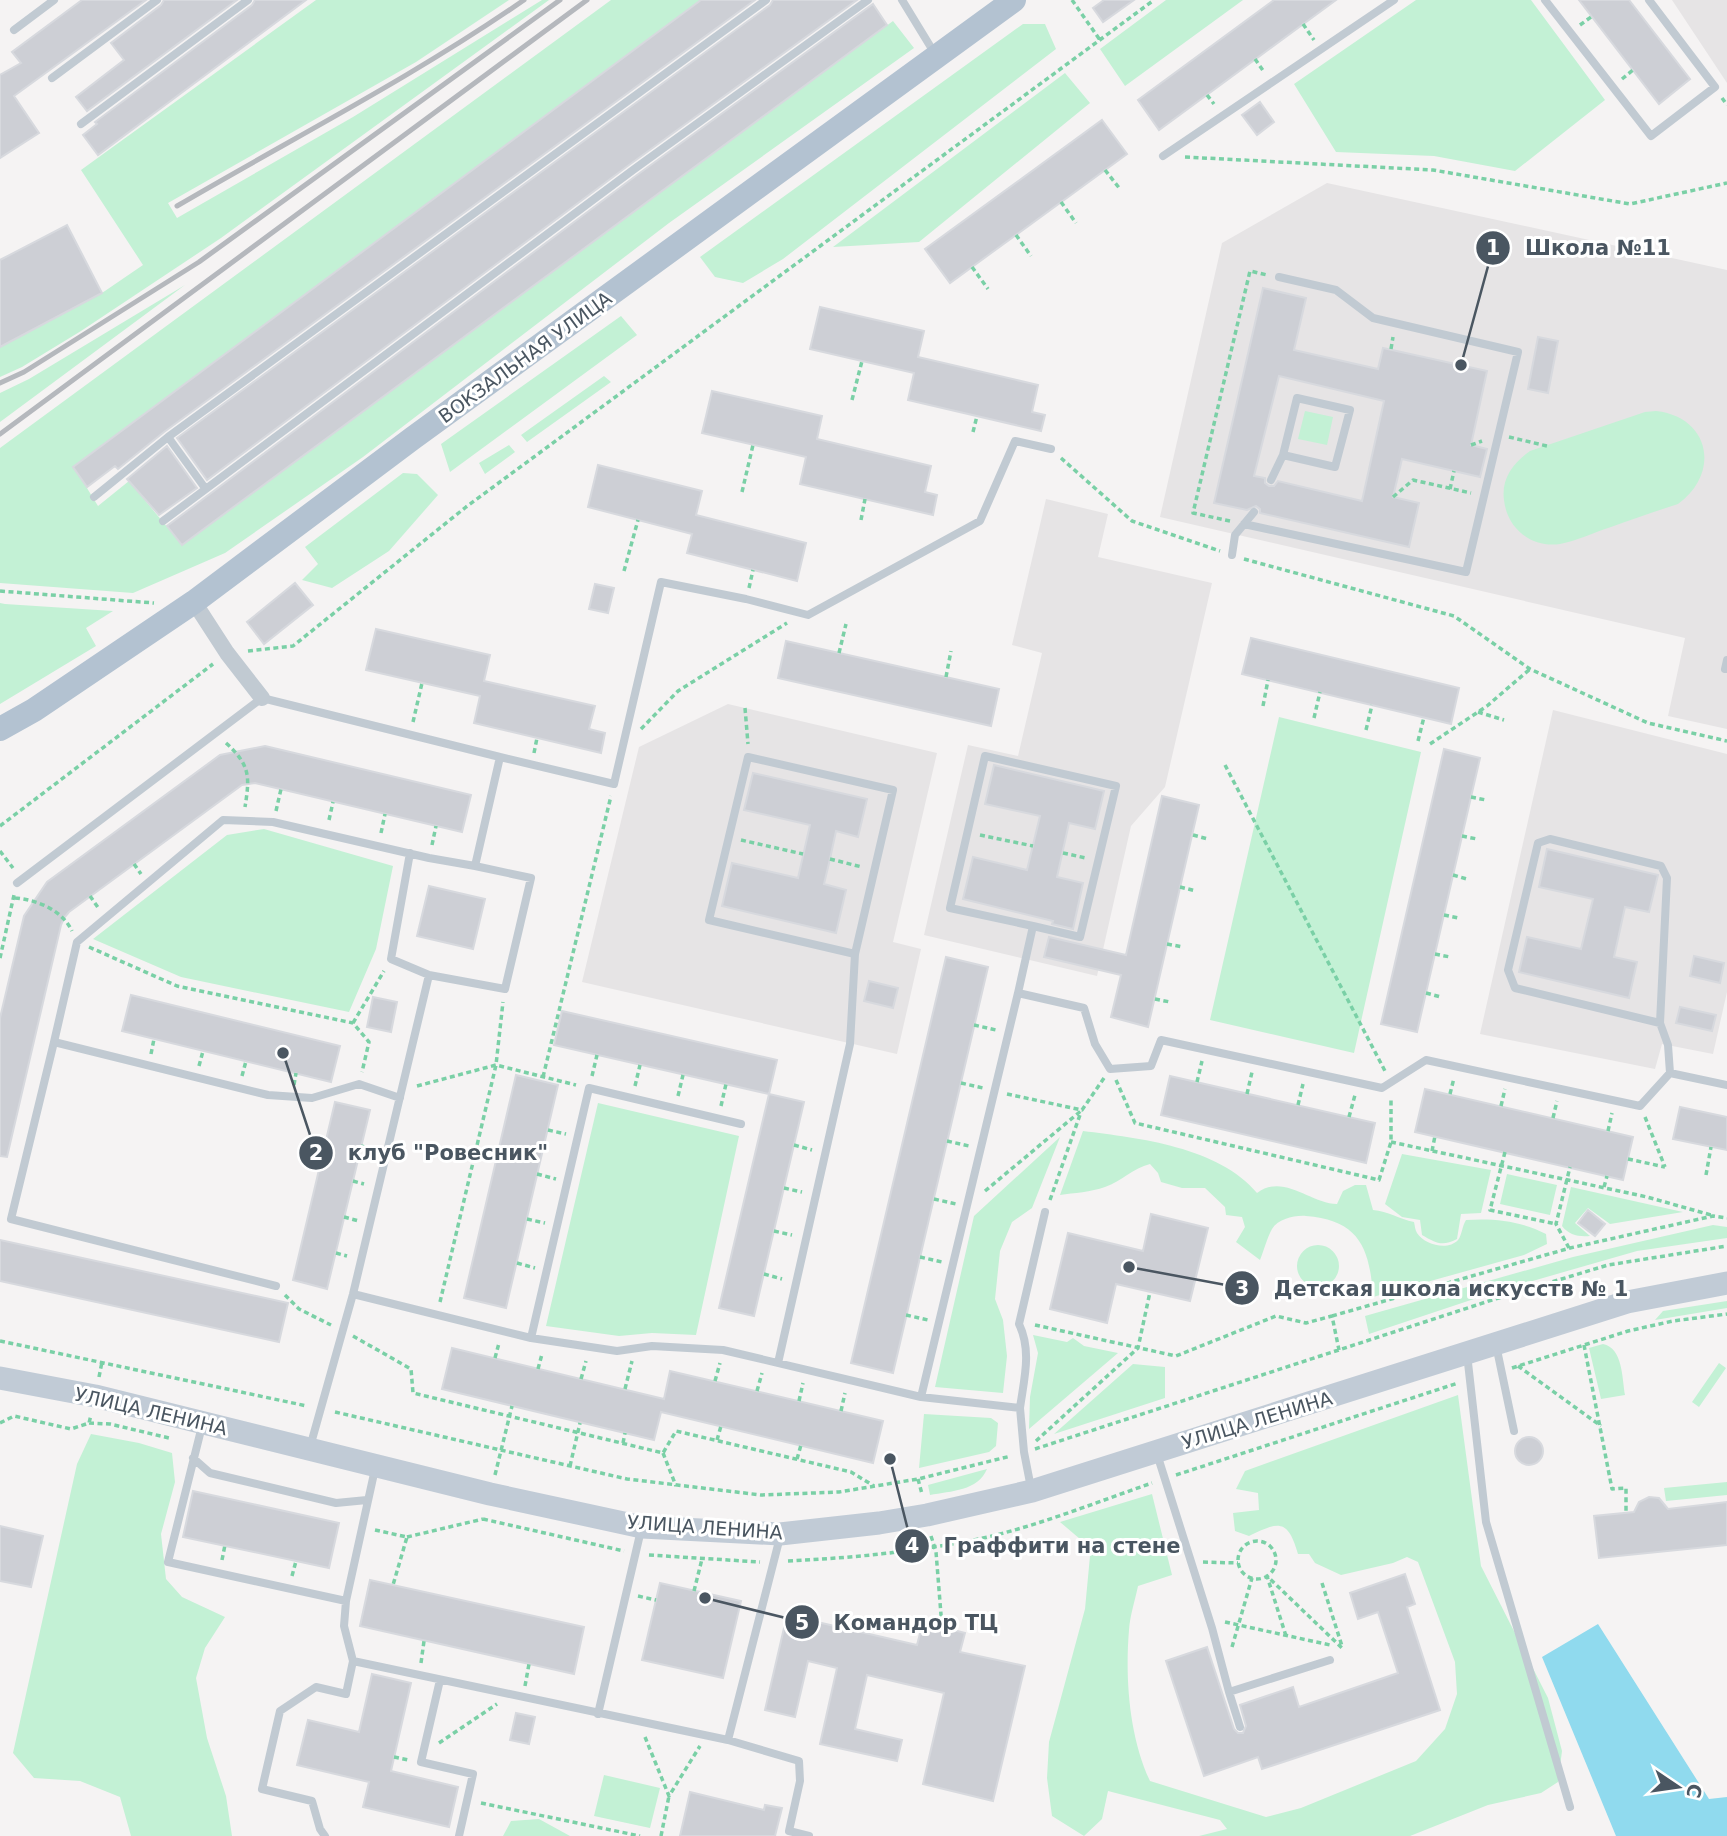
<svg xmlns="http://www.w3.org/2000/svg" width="1727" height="1836" font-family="'DejaVu Sans',sans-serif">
<rect width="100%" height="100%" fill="#f5f3f3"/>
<!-- education -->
<path fill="#e6e4e5" d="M1672 0H1727V83Z
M1327 183 1727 270V729L1668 716 1685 638 1160 517 1222 243Z
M1046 499 1108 514 1098 557 1212 583 1165 787 1131 826 1097 976 924 935 968 745 1018 756 1042 653 1012 645Z
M728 704 937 753 893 942 921 949 897 1054 582 982 639 747Z
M1553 710 1727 754V992L1713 1054 1662 1044 1655 1069 1480 1034Z"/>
<!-- green -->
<path fill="#c3f1d5" d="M316 0H509L416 62 168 203 177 218 353 117 542 0H549L221 238 81 331 22 367 0 377V347L102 293 143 265 81 170Z
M611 0H701L74 467 98 506 129 481 182 545 893 21 914 48 669 223 363 457 225 553 133 593 0 583V448Z
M1166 0H1243L1125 86 1100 49Z
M1416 0H1531L1605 100 1515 171 1434 156 1336 152 1294 84Z
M1023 24H1045L1056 49 783 259 743 283 715 277 700 257Z
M1065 73 1090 103 919 242 833 247Z
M185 285 0 422V393L29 379Z
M621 316 637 335 450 472 441 444Z
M604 376 611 382 527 442 521 435Z
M1305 411 1333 417 1327 445 1298 439Z
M1656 411C1710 417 1721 473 1678 504 1656 511 1634 519 1611 527 1595 532 1577 541 1560 544 1532 548 1507 529 1504 500 1501 479 1513 463 1530 451L1645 412Z
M509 445 515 452 485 474 479 463Z
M403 473 417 474 438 495 389 551 332 588 302 580 318 564 305 547Z
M0 603 5 604 113 611 86 628 96 646 0 704Z
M1279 717 1421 752 1354 1053 1210 1020Z
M264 829 393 866 376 949 349 1012 181 977 93 939 227 835Z
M598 1103 739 1136 696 1335 652 1333 619 1336 546 1326Z
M1083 1131C1139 1138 1219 1147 1257 1193 1283 1173 1310 1203 1337 1204L1343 1191 1355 1185H1366L1373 1210C1388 1211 1399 1219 1414 1222 1415 1226 1415 1230 1417 1233 1425 1245 1448 1251 1458 1240 1462 1235 1462 1226 1466 1220 1494 1218 1521 1221 1546 1234L1547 1244 1524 1255 1373 1297C1370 1248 1359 1220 1306 1216 1295 1215 1278 1219 1272 1229 1267 1238 1264 1250 1260 1260L1236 1242 1245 1227 1242 1217 1226 1215 1225 1207 1205 1188H1182L1161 1182 1158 1173 1150 1164C1133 1168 1122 1181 1105 1187 1091 1192 1074 1193 1060 1195Z
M1060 1137 1032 1208 1012 1222 1000 1251 995 1299 1003 1320 1007 1356 1003 1393 935 1387 974 1216Z
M1402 1154 1491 1170 1481 1213 1461 1214 1457 1239C1442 1247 1436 1243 1422 1235L1420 1220 1402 1217 1385 1204Z
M1507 1174 1557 1185 1550 1215 1500 1204Z
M1571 1187 1683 1212 1610 1224 1588 1208 1575 1223 1590 1236C1578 1237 1569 1235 1562 1226Z
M1713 1225 1727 1227V1238L1637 1251 1501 1290 1369 1334 1365 1316 1573 1257Z
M1297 1266a21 21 0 1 1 42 0a21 21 0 1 1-42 0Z
M1727 1301V1308L1655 1320 1663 1311Z
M1033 1335 1067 1342 1073 1338 1084 1346 1118 1353 1029 1429 1030 1397 1038 1353Z
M1603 1344C1623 1348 1622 1378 1625 1395L1601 1399 1589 1348Z
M1719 1363 1726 1368 1699 1407 1692 1402Z
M1133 1364 1165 1367V1398L1054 1434Z
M1458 1395 1481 1566 1548 1698 1562 1751 1558 1782 1541 1793 1488 1805 1410 1836H1199L1227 1829 1220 1820 1108 1791 1102 1819 1084 1836 1052 1816 1047 1778 1049 1742 1085 1609 1090 1556 1080 1539 1060 1522 1152 1494 1172 1575 1138 1586C1135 1601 1130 1615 1129 1630 1125 1678 1129 1736 1150 1781L1266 1817 1301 1808 1416 1761 1445 1729 1457 1694 1455 1662 1418 1562 1407 1557 1393 1563 1341 1575 1315 1563 1309 1554H1298C1288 1519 1279 1521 1249 1536L1235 1531 1233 1513 1259 1510 1258 1493 1236 1489 1245 1471Z
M924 1414 991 1418 998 1423 996 1446 989 1452 919 1468Z
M91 1434 139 1443 172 1453 175 1482 161 1534 166 1579 182 1597 225 1617 205 1648 196 1678 207 1738 226 1796 232 1836H131L120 1797 80 1781 34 1778 13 1753 77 1464Z
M987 1469C978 1491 951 1491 930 1495L928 1485Z
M1727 1482V1495L1666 1501 1664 1488Z
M604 1775 660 1788 650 1828 594 1816Z
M539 1819 570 1836H503L511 1821Z"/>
<!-- water -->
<path fill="#90daee" d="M1598 1624 1709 1799 1727 1797V1836H1616L1542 1657Z"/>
<!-- building -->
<path fill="#cdcfd5" stroke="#d7d9de" stroke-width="2" fill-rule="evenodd" d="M82 0H146L14 96 39 133 0 158V75L21 63 12 52Z
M164 0H237L87 111 76 97 124 60 111 43 161 5Z
M255 0H306L98 155 83 135 97 124 95 122 252 5Z
M701 0H755L164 432 118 469 115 466 87 487 73 467Z
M773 0H857L629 165 207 480 177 438 770 5Z
M1104 0H1134L1103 22 1093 8Z
M1274 0H1336L1159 130 1138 100Z
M1579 0H1629L1690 79 1659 104Z
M873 4 887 25 182 545 167 526 637 175Z
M1260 102 1274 122 1257 135 1242 115Z
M1102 120 1127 154 950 283 925 249Z
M67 225 102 293 0 347V260Z
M1263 288 1306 298 1294 350 1378 369 1383 348 1487 371 1471 445 1487 449 1480 477 1402 459 1393 497 1419 503 1409 547 1260 513V509L1256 506 1247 510 1214 503ZM1279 376 1384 401 1362 501 1278 481 1274 486H1269L1265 483V478L1254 476Z
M820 307 924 331 918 357 1038 385 1032 412 1045 415 1041 431 908 400 914 373 810 349Z
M1538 337 1558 341 1548 393 1528 389Z
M712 391 822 416 817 439 931 466 925 492 937 495 933 515 800 484 806 457 702 433Z
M167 446 197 488 159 515 127 479Z
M598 465 702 491 696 515 806 543 797 581 687 553 692 534 588 507Z
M295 583 313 605 264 644 247 622Z
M595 584 614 588 608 613 589 609Z
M376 629 490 655 484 681 595 706 589 729 605 733 601 753 474 723 480 696 366 670Z
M1251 638 1459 688 1451 724 1242 674Z
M786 641 999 689 991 726 778 678Z
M265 746 471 795 462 832 255 783 242 785 69 912 64 918 61 925 7 1157 0 1156V1018L24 916 47 882 220 755Z
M1444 749 1480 758 1417 1032 1381 1024Z
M994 765 1104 791 1095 829 1069 823 1057 877 1083 883 1073 929 1052 924 1053 921 963 899 973 857 1027 870 1040 816 985 804Z
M753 773 867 799 858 837 836 831 830 859 824 884 846 890 836 933 722 906 732 863 798 878 810 825 744 810Z
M1162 796 1199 805 1148 1027 1111 1017 1121 975 1044 957 1049 937 1126 955Z
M1547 849 1658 875 1649 912 1625 907 1614 957 1637 962 1629 998 1519 972 1527 937 1581 949 1593 899 1539 887Z
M429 886 485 899 473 949 417 936Z
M1694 956 1724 963 1720 983 1690 976Z
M946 957 988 967 893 1373 851 1363Z
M869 981 898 988 893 1008 864 1001Z
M131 995 340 1046 331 1082 122 1031Z
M373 997 397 1002 391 1032 367 1027Z
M1680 1007 1716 1015 1712 1031 1676 1023Z
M562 1011 777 1060 769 1094 554 1045Z
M516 1075 558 1085 506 1308 464 1298Z
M1170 1076 1375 1123 1366 1163 1161 1115Z
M1425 1089 1633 1137 1623 1180 1415 1132Z
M769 1094 804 1102 754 1316 719 1308Z
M335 1102 370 1110 327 1289 293 1280Z
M1680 1107 1727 1117V1150L1673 1139Z
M1588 1210 1605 1224 1595 1236 1578 1223Z
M1151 1214 1208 1228 1190 1301 1116 1284 1107 1323 1050 1309 1068 1233 1143 1251Z
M0 1240 288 1303 279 1342 0 1281Z
M452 1348 664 1399 670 1371 883 1421 873 1463 661 1412 654 1440 442 1389Z
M1515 1451a14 14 0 1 1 28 0a14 14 0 1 1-28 0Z
M193 1491 339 1523 329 1568 183 1537Z
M1649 1497 1659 1498 1668 1509 1727 1502V1545L1599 1558 1594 1516 1634 1512 1639 1502Z
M0 1526 43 1536 31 1587 0 1581Z
M1405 1574 1415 1604 1407 1607 1440 1710 1262 1769 1258 1757 1204 1776 1166 1661 1207 1647 1234 1729 1238 1733H1243L1246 1726 1240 1705 1293 1687 1299 1707 1398 1673 1378 1612 1358 1619 1350 1593Z
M370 1580 584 1627 574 1674 360 1626Z
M660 1583 741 1601 723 1678 642 1660Z
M787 1615 917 1645 923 1622 965 1633 960 1652 1025 1666 993 1801 923 1784 944 1693 867 1675 855 1729 902 1740 897 1761 820 1744 837 1668 808 1661 795 1717 765 1710Z
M372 1674 411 1683 391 1771 458 1787 449 1827 363 1807 369 1782 297 1765 308 1720 359 1732Z
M516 1713 535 1717 529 1744 510 1740Z
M690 1792 764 1810 765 1805 782 1808 775 1836H680Z"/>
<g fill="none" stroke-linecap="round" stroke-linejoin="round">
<!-- path -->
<path stroke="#7ad0a6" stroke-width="3.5" stroke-dasharray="5 3.5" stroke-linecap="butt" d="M1072 0 1100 40
M1303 24 1314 40
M1580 25 1591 17
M1255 59 1264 72
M1622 79 1633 70
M1207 95 1214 104
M1722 98 1727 105
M1185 157 1433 170 1630 204 1727 183
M1105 170 1120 189
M1061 202 1076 223
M1016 235 1031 256
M972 267 988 289
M1391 349 1393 337
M852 400 862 361
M973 432 977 416
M1509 437 1547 446
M1471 445 1482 441
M1061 458 1132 521 1220 551
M1450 489 1454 471
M742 492 753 445
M1393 497 1413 480 1471 493
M861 520 865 499
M1230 521 1193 513 1250 271 1267 275
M1244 559 1454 616 1530 669 1648 723 1727 741
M624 571 638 520
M749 588 753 570
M0 591 154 603
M248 651 293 646 466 507 1154 0
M839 653 846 624
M946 677 951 651
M1263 706 1268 680
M745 708 748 744
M1478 712 1504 720
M1314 718 1320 692
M413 722 422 683
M641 729 678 691 787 623
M1366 730 1372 705
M1418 741 1424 717
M226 743C250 765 250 776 245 807
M1430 744 1487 706 1530 669
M534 753 537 738
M1225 765 1385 1071
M1471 797 1486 800
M276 811 281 789
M329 820 333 802
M0 826 213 664
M381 833 385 814
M980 835 1033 846
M1193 835 1208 839
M1462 836 1477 839
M741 840 803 854
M432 845 436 826
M0 851 13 868
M1063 853 1086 858
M830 859 862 867
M134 864 141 874
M1453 875 1467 879
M1180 887 1196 891
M90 896 99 909
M15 898C38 900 62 910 72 931
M1444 915 1458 918
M1167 944 1183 947
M89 947 177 986 353 1023 369 1042 362 1072
M1435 954 1450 957
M0 958 14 895
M1426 993 1441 997
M1155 999 1170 1002
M353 1023 384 971
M974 1025 996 1030
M151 1054 154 1039
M199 1066 203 1051
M242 1076 246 1061
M592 1076 597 1055
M543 1077 611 796
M1116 1080 1135 1123 1379 1180 1391 1142V1098
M1197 1082 1202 1061
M961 1083 983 1088
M294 1085 296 1073
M417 1086 496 1065 576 1085
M635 1086 640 1065
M1007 1094 1082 1110 1104 1078
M1247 1094 1252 1072
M1450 1094 1454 1078
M678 1096 683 1075
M1298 1105 1303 1084
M721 1106 726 1084
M1501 1106 1505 1089
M1349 1117 1355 1095
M1645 1117 1665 1167
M1553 1118 1557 1101
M548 1130 566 1134
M1608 1131 1612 1113
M947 1141 969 1146
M1391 1142 1647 1197 1711 1215
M794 1145 812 1150
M361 1146 373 1149
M1432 1151 1435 1136
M1505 1152 1490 1210 1556 1224
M1628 1159 1665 1167
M537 1174 556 1179
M1706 1175 1711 1147
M353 1181 364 1184
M1604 1187 1607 1176
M784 1188 802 1192
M985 1191 1082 1110
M934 1199 956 1204
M1050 1200 1081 1112
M344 1217 359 1221
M527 1219 545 1223
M774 1231 792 1235
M1569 1248 1556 1224 1570 1167
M336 1253 347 1256
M920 1257 942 1262
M517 1263 535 1268
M764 1274 782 1279
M285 1295 299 1309 331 1325
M440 1302 496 1065 503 1002
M906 1315 928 1320
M1332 1316 1570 1248 1713 1216 1727 1218
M1035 1325 1176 1356 1276 1316 1306 1323 1332 1316 1339 1350
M353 1336 411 1369 413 1393 663 1453 676 1431 851 1472 874 1486
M0 1341 307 1406
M1584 1345 1612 1489 1626 1488V1513
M495 1358 499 1343
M1518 1366 1601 1426
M1512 1368 1628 1331 1673 1321 1727 1314
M538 1369 542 1354
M99 1377 102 1362
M581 1379 586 1361
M715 1381 720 1363
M625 1389 632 1361
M757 1391 762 1373
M799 1401 803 1383
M841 1411 845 1393
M335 1412 627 1479 761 1495 839 1492 918 1479 1011 1456
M0 1423 14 1416 71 1429 89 1423 91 1415
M89 1423 110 1424 169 1438
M717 1440 721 1426
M1036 1441 1138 1348 1150 1292
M623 1443 625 1433
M1035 1449 1492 1300 1608 1265 1727 1246
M663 1453 676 1486
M797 1459 801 1445
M570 1466 580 1423
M495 1475 512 1406
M1176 1475 1458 1383
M918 1479 922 1494
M483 1519 624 1551
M375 1530 407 1537 393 1585
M931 1536 936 1552 942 1627
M407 1537 483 1519
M1238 1560a19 19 0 1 1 38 0a19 19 0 1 1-38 0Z
M649 1555 760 1562
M222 1560 225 1545
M788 1561C851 1558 912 1552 974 1540 1033 1528 1094 1503 1152 1483
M1203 1562 1238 1563
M292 1576 296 1561
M1322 1583 1342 1646
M694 1591 702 1559
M638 1596 656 1600
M1225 1622 1330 1645
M1286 1636 1267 1576 1342 1648
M1232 1647 1252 1578
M421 1663 424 1641
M525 1686 529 1664
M645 1737 669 1796 700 1746
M439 1743 497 1704
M394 1757 408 1760
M481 1803 640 1836
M661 1836 669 1796"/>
<!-- lane -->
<path stroke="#c1cad2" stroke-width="8" d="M902 0 935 54
M1545 0 1651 136 1715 87 1649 0
M14 30 54 0
M52 78 157 0
M81 124 248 0
M1163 156 1394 0
M1297 398 1350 410 1335 467 1283 455Z
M168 437 205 488
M1271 480 1283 455
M94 497 168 437 766 0
M163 521 633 170 868 0
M1244 524 1466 572 1518 352 1373 318 1336 290 1279 277
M1232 555 1235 535 1254 512
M1727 660 1725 669H1727
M410 853 391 959 429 975
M17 883 262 698 500 757
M1018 993 1033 926 1080 937 1116 786 985 756 950 908 1033 926
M1660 1023 1515 988 1508 970 1538 843 1550 839 1661 866 1667 878 1660 1023 1668 1045 1670 1073
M54 1042 77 942 223 820 273 822 429 858 475 866 500 757 614 784 661 582 746 599 808 615 980 521 1015 441 1051 449
M741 1124 589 1088 531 1338 617 1351 652 1346 723 1350 921 1397 1018 993 1084 1008 1095 1044 1110 1069 1151 1066 1161 1040 1382 1088 1426 1060 1640 1106 1670 1073 1727 1085
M276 1286 11 1219 54 1042 268 1095 312 1098 359 1084 400 1098
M353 1294 531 1338
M1496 1345 1514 1431
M1467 1354 1486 1522 1570 1807
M778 1363 850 1044 855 954 893 790 748 757 709 920 855 954
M921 1397 1020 1408 1024 1452 1031 1488
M1020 1408C1024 1379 1032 1351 1019 1324L1045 1212
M202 1426 168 1562 346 1601
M310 1447 353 1294 429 975 505 989 531 878 475 866
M1157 1454 1212 1628 1229 1692 1330 1660
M193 1458 210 1473 336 1503 367 1500
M353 1661 728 1740 799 1761 800 1781 789 1831 809 1836
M440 1680 421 1762 473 1774 459 1836
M1229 1692 1240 1727
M598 1714 641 1530
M728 1740 780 1537
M325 1836 320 1829 312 1801 262 1789 280 1711 316 1687 346 1694 353 1661 344 1626 346 1601 375 1469"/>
<!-- street -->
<path stroke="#c1cad2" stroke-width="16" d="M194 602 227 653 262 698"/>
<!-- secondary -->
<path stroke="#c1cbd6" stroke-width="23" d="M0 1378 95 1396 490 1494 642 1527 780 1534 879 1523 927 1515 1032 1491 1627 1302 1727 1283"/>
<!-- primary -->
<path stroke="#b3c2d1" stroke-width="24" d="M0 729 34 710 194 602 413 438 1014 0"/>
<!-- rail -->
<path stroke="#b5b8bd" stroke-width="5" d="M177 206C293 138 413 77 524 0
M0 383 24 372 199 262 560 0
M0 434 587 0"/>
</g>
<g text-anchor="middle" stroke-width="6" stroke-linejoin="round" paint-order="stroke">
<!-- street labels -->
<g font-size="19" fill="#4a5661" stroke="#fff">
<text transform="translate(525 357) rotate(-36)" y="7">ВОКЗАЛЬНАЯ УЛИЦА</text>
<text transform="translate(151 1411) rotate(13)" y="7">УЛИЦА ЛЕНИНА</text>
<text transform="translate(1257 1420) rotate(-17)" y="7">УЛИЦА ЛЕНИНА</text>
<text transform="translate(705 1527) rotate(4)" y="7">УЛИЦА ЛЕНИНА</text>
</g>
</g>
<!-- callouts -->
<path fill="none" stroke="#4a5661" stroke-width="2.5" d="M1461 365L1493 248M283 1053L316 1153M1129 1267L1242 1288M890 1459L912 1546M705 1598L802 1622"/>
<g fill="#4a5661" stroke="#fff" stroke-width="2.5">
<circle cx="1461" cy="365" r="7"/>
<circle cx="283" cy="1053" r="7"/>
<circle cx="1129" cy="1267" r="7"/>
<circle cx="890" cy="1459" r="7"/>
<circle cx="705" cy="1598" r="7"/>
<circle cx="1493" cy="248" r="18"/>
<circle cx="316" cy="1153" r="18"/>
<circle cx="1242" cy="1288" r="18"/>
<circle cx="912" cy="1546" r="18"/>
<circle cx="802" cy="1622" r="18"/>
</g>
<g font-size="21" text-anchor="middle" font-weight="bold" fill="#fff">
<text x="1493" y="255">1</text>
<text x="316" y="1160">2</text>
<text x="1242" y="1296">3</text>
<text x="912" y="1553">4</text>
<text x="802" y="1630">5</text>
</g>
<g font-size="21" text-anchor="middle" font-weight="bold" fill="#4a5661" stroke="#fff" stroke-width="6" stroke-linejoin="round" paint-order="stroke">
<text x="1598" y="255">Школа №11</text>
<text x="448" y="1160">клуб "Ровесник"</text>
<text x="1451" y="1296">Детская школа искусств № 1</text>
<text x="1062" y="1553">Граффити на стене</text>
<text x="916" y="1630">Командор ТЦ</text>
</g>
<!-- north arrow -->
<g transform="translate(1678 1787) rotate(103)" stroke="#ffffff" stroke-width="5" paint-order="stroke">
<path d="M0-5L12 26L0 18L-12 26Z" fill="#4a5661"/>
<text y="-10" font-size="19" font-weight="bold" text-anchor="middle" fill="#4a5661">С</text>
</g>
</svg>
